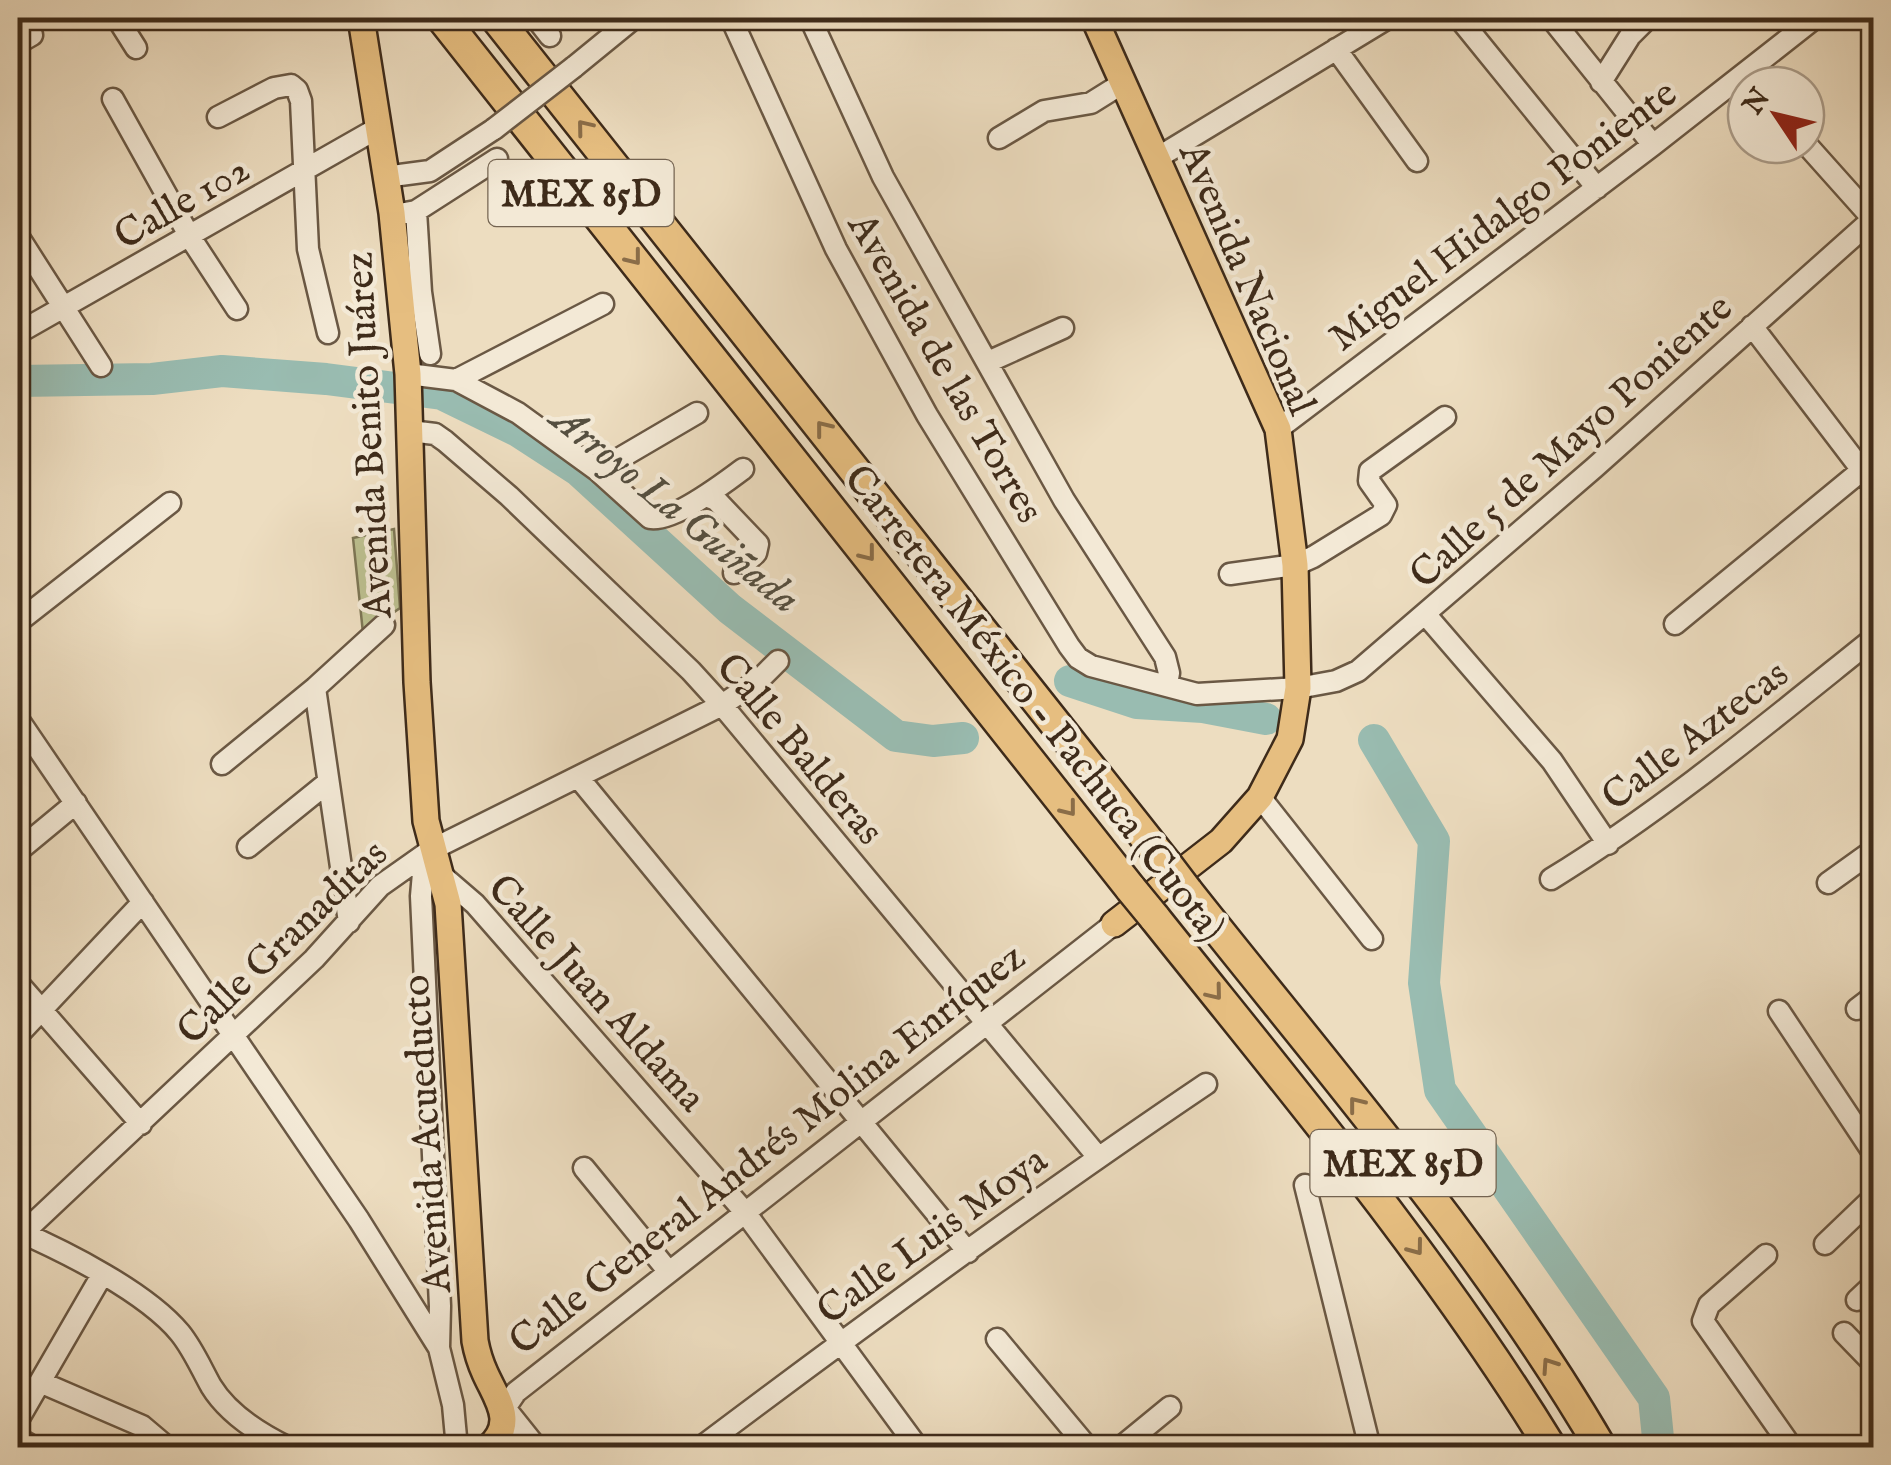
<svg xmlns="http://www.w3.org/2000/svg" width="1891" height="1465" font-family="'IM FELL English',serif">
<rect width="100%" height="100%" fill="#edddc0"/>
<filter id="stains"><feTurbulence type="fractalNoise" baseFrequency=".002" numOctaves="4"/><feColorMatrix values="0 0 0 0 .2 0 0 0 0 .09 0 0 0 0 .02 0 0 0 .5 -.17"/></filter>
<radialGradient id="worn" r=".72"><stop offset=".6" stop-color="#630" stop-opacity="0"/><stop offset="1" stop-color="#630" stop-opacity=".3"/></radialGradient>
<!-- park -->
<path fill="#bcc090" stroke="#7d7655" stroke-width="2.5" d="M394 529 400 608 363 633 353 538Z"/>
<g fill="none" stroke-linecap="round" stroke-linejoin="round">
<!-- river -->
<path stroke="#99bcb1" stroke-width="32" d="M18 381 152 379 222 371 326 379 442 394 518 431 578 470 730 609 896 736 933 741 963 738
M1070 681 1137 703 1203 707 1266 719
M1374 740 1434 841 1424 983 1440 1090 1654 1398 1659 1448"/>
<defs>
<path id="minor" d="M117 18 136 48
M536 18 550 36
M731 18 836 249 927 415 1069 646 1078 658 1091 666 1197 694 1298 688 1336 681 1358 671 1594 468 1874 218
M810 18 883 177 1064 500 1165 657 1169 673 1167 684
M1459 18 1597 188
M1551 18 1653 145
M18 43 32 35
M1336 49 1417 161
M574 67 634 18
M1601 82 1630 36 1648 18
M113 99 190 237 237 309
M218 117 274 88 291 85 297 90 301 101 308 249 328 333
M999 138 1044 111 1091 103 1123 83
M1806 144 1873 219
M1157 158 1388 18
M385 177 430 171 494 129
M416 211 421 292 430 354
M405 213 416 211 497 159
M18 236 101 366
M1752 326 1874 486
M18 333 378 128
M988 362 1063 328
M408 374 456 380 518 413 598 471 650 518C673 522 723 484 743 469
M456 380 603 304
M1278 429 1653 145 1815 18
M410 431 435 434 445 441 509 496 691 671 722 705 1098 1157
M598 471 697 413
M706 496 716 500 758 544 756 553 734 573
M1230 574 1295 565 1313 557 1381 515 1386 505 1369 481 1370 471 1445 417
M1426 615 1552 761 1608 844
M18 622 170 503
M1675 624 1861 471
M315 688 349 922
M18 719 359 1220 439 1348
M222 764 315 688 384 625
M578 777 968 1252
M1260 797 1372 939
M248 847 327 783
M431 850 423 873 421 896 440 1306 439 1348 453 1405 457 1448
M18 851 76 803
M439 873 475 904 744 1211 918 1448
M1551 879C1665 809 1769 722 1874 638
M1828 883 1874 850
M18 983 141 1124
M1857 1009 1874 996
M1779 1011 1874 1154
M18 1035 143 902
M584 1168 669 1272
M1305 1185 1370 1448
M18 1231C66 1252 146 1292 180 1333 193 1349 201 1368 211 1386 228 1414 260 1434 289 1448
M23 1233 314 959 380 886 431 850 722 705 760 679 778 661
M1825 1244 1874 1197
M1766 1255 1709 1305 1703 1321 1792 1448
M1857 1300 1874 1284
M1844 1333 1874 1364
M997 1339 1088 1448
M40 1382 142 1426 168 1448
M18 1420 102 1275
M18 1438 35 1448
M537 1448 505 1408 516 1392 1114 924
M700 1448C866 1323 1034 1200 1206 1084
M1120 1448 1170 1407"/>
<path id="major" d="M361 18 392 213 408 374 417 682 426 821 448 904 475 1341C477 1352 480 1362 485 1373 497 1400 517 1423 488 1448
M1094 18 1278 429 1295 565 1298 688 1290 739 1260 797 1221 841 1114 924"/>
<path id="highway" d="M442 18 1131 889
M496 18 1165 862
M1187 891C1330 1072 1484 1248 1601 1448
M1154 917C1292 1090 1435 1259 1551 1448"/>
</defs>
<!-- minor casing -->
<use href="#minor" stroke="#6a5844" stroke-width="25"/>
<!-- major casing -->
<use href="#major" stroke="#3e2b1a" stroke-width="30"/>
<!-- highway casing -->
<use href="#highway" stroke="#3e2b1a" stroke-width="35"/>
<!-- minor -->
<use href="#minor" stroke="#f3e9d6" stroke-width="20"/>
<!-- major -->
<use href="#major" stroke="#e6be80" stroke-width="25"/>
<!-- highway -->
<use href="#highway" stroke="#e6be80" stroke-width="30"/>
<defs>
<path id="minor-bridge" d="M494 129 574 67"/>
<path id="highway-bridge" d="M1165 862 1187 891
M1131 889 1154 917"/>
</defs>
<!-- minor-bridge casing -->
<use href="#minor-bridge" stroke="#6a5844" stroke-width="25" stroke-linecap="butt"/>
<!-- highway-bridge casing -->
<use href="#highway-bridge" stroke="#3e2b1a" stroke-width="35" stroke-linecap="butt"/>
<!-- minor-bridge -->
<use href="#minor-bridge" stroke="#f3e9d6" stroke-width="20"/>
<!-- highway-bridge -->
<use href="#highway-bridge" stroke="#e6be80" stroke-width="30"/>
</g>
<!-- one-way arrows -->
<defs><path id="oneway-chevron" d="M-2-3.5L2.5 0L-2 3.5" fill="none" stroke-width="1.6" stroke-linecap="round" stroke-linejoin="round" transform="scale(2.5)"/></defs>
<g stroke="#8a6d48">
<use href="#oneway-chevron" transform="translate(584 127) rotate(-129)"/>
<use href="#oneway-chevron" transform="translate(634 258) rotate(52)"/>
<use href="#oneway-chevron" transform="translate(823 428) rotate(-128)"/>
<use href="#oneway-chevron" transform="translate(868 554) rotate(52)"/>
<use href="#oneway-chevron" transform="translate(1069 809) rotate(52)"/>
<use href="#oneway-chevron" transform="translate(1215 993) rotate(51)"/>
<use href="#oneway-chevron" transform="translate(1356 1104) rotate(-128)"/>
<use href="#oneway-chevron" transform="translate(1416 1248) rotate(53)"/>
<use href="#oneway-chevron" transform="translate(1549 1365) rotate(-124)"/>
</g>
<g text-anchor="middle" stroke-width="9" stroke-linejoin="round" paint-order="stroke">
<!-- shield labels -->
<g fill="#f3e9d6" stroke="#746452" stroke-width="2.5">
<rect x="488.5" y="160" width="185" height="66" rx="8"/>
<rect x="1310.5" y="1130" width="185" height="66" rx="8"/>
</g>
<g font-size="38" font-weight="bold" fill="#3e2b1a">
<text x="581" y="206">MEX 85D</text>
<text x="1403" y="1176">MEX 85D</text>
</g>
<!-- street labels -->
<g font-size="40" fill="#3e2b1a" stroke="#f3e9d6">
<text transform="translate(181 201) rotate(-30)" y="14">Calle 102</text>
<text transform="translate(1502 214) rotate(-37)" y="14">Miguel Hidalgo Poniente</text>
<text transform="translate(1249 278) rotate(67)" y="14">Avenida Nacional</text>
<text transform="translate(947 367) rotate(60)" y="14">Avenida de las Torres</text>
<text transform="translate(367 435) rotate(-93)" y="14">Avenida Benito Juárez</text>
<text transform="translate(1570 440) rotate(-42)" y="14">Calle 5 de Mayo Poniente</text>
<text transform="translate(1036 702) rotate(52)" y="14">Carretera México - Pachuca (Cuota)</text>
<text transform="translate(1694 734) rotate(-37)" y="14">Calle Aztecas</text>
<text transform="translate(801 748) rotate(50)" y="14">Calle Balderas</text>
<text transform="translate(281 941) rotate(-44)" y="14">Calle Granaditas</text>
<text transform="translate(598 992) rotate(48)" y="14">Calle Juan Aldama</text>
<text transform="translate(425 1134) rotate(-94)" y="14">Avenida Acueducto</text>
<text transform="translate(766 1148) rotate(-38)" y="14">Calle General Andrés Molina Enríquez</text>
<text transform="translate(931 1234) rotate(-36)" y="14">Calle Luis Moya</text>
</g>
<!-- water labels -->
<g font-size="42" font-style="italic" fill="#554f40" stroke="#f3e9d6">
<text transform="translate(677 507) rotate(39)" y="15">Arroyo La Guiñada</text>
</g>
</g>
<!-- margin -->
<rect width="1891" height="1465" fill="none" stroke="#edddc0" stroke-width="60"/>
<rect x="20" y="20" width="1851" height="1425" fill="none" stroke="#3e2b1a" stroke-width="5"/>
<rect x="30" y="30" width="1831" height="1405" fill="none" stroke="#3e2b1a" stroke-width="2.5"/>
<!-- north arrow -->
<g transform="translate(1776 115) rotate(305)"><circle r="48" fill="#f3e9d6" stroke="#ab9d8b" stroke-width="2.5"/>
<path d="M0-8L18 38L0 25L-18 38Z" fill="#8f2418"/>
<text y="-15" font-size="28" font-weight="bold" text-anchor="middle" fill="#3e2b1a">N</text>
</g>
<rect width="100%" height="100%" filter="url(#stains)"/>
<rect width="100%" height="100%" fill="url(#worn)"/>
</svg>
